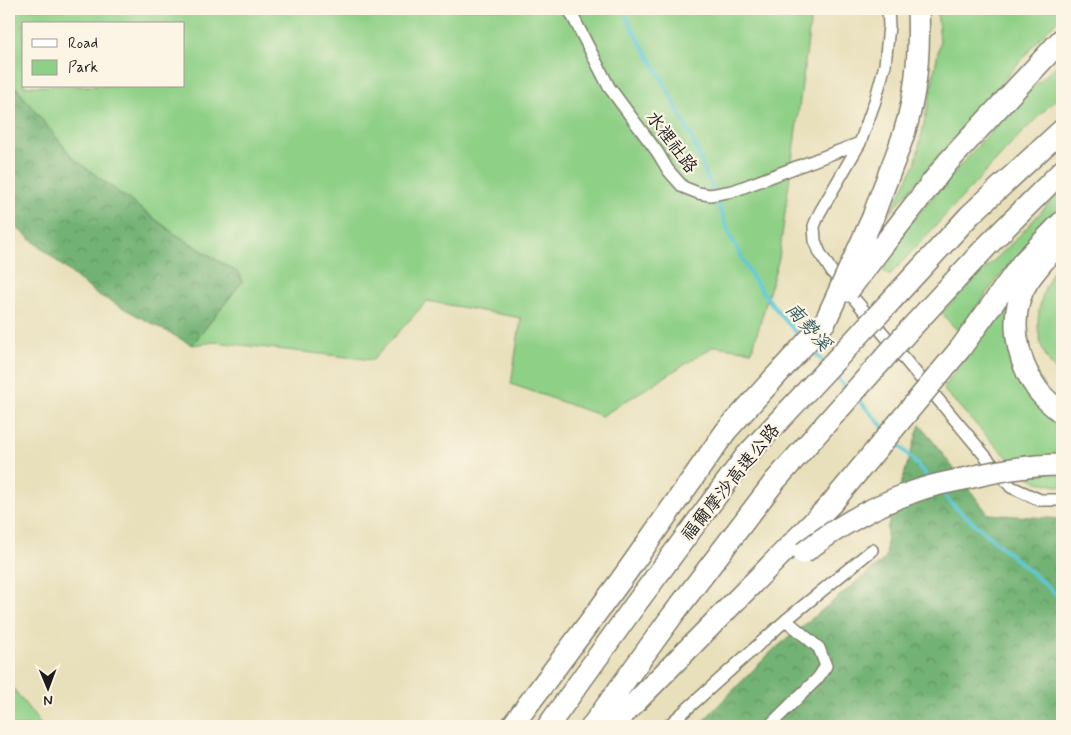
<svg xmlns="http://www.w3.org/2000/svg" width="1071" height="735" font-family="Mynerve,'LXGW WenKai TC',sans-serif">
<defs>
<pattern id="forest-crowns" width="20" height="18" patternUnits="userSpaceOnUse" patternTransform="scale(1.25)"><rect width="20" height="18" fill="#73b274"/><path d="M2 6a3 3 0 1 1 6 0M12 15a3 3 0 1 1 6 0" fill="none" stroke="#5e905e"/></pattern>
</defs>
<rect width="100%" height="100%" fill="#fcf5e5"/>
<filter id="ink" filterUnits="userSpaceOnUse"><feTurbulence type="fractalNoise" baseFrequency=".02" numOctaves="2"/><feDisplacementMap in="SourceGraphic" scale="10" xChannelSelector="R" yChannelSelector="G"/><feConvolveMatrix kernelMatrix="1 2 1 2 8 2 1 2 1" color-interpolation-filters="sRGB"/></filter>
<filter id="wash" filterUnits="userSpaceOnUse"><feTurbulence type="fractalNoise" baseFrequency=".0096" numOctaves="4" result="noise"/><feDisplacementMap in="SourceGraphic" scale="20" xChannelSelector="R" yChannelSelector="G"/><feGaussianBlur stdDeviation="1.12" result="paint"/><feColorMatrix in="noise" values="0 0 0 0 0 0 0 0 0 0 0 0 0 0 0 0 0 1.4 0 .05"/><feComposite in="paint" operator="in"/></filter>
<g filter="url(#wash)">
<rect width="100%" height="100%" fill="#e8e0bb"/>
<!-- green -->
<path fill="#8fd087" stroke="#567652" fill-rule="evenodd" d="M9 9H812L779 258 752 351 714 346 602 416 511 384 521 318 427 301 373 360 215 342 192 345 242 282 240 274 175 234 74 159 9 79ZM24 24H184V86H24Z
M937 9H1062V16L1040 38 890 213 915 164 929 101 940 41Z
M1062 60V93L1018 137 889 276 876 263C936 193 995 122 1062 60Z
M1062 189V207L999 277 958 331 941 313 1018 237Z
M1062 255V378C1024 340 1037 295 1062 255Z
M1023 274 1011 322 1062 422V487L1037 482 1026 475 995 445 943 389Z
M9 683 42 726H9Z"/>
<!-- forest -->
<path fill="url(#forest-crowns)" stroke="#486748" d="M9 79 74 159 175 234 240 274 242 282 192 345 95 293 9 221Z
M920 424 988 514 1062 519V726H698L771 652 886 558 887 529Z"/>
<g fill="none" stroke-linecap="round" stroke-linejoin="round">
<!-- stream -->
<path stroke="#5ec9d8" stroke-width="4" d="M623 9 632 28 662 79 692 138 730 235 753 279 779 313 801 338
M811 349 825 364
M833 373 848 390
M857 398 884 428
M894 439 929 478
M941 491 954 506 1062 599"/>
</g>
</g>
<g filter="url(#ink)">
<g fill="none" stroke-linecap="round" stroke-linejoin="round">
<defs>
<path id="minor" d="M569 9 609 87 658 153 668 170 683 187 698 193 710 195 733 191 860 143
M888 9 889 26 885 65 875 101 860 143 820 212 814 226 815 241 820 253 832 272 1011 487 1040 500H1062
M668 726 786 620 872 550
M769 726 818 678 826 666 819 648 786 620"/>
<path id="motorway" d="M873 217C881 193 891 170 900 145 916 102 920 55 918 9
M1062 239C1051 253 1038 266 1028 281 1007 313 1016 360 1037 389 1044 399 1053 406 1062 413
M884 244 948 162 1062 39
M888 304 970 215 1062 130
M910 329 986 247 1062 171
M960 349 1023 262 1062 222
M512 726 621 580 726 431 825 322
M548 726 635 605 746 456
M592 726 672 616 775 481
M612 726 831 504"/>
</defs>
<!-- minor casing -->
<use href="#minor" stroke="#827e6c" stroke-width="14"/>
<!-- motorway casing -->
<use href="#motorway" stroke="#827e6c" stroke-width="24"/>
<!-- minor -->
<use href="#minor" stroke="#fff" stroke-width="11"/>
<!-- motorway -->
<use href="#motorway" stroke="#fff" stroke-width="21"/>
<defs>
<path id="motorway-bridge" d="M848 291 884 244
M825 322 873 217
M746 456 888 304
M775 481 910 329
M831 504 960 349
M803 553C837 527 873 506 913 492 930 485 950 482 968 478 1000 470 1029 465 1062 465"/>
</defs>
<!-- motorway-bridge casing -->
<use href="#motorway-bridge" stroke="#827e6c" stroke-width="24" stroke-linecap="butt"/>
<!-- motorway-bridge -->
<use href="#motorway-bridge" stroke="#fff" stroke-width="21"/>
</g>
</g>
<g text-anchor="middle" stroke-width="4.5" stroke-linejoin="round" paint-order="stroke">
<!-- street labels -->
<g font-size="18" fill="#1c1c1c" stroke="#fcf5e5">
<text transform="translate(672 142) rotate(53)" y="6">水裡社路</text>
<text transform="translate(730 482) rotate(-51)" y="6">福爾摩沙高速公路</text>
</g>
<!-- water labels -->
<g font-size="19" font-style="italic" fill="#33595e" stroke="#fcf5e5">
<text transform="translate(809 326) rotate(48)" y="7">南勢溪</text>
</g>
</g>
<!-- margin -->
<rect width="1071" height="735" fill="none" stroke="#fcf5e5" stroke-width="30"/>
<!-- legend -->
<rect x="22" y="22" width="162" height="65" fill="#fcf5e5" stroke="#a29e95"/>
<rect x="32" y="39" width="25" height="8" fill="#ffffff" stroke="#a29e95"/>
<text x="68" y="48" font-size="15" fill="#1c1c1c">Road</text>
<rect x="32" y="60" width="25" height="15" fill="#8fd087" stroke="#a29e95"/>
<text x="68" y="72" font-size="15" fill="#1c1c1c">Park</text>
<!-- north arrow -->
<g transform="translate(48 688) rotate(179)" stroke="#fcf5e5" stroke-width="4" paint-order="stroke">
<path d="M0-4L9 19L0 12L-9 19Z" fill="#1c1c1c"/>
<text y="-8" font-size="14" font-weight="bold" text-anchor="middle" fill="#1c1c1c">N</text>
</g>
</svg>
